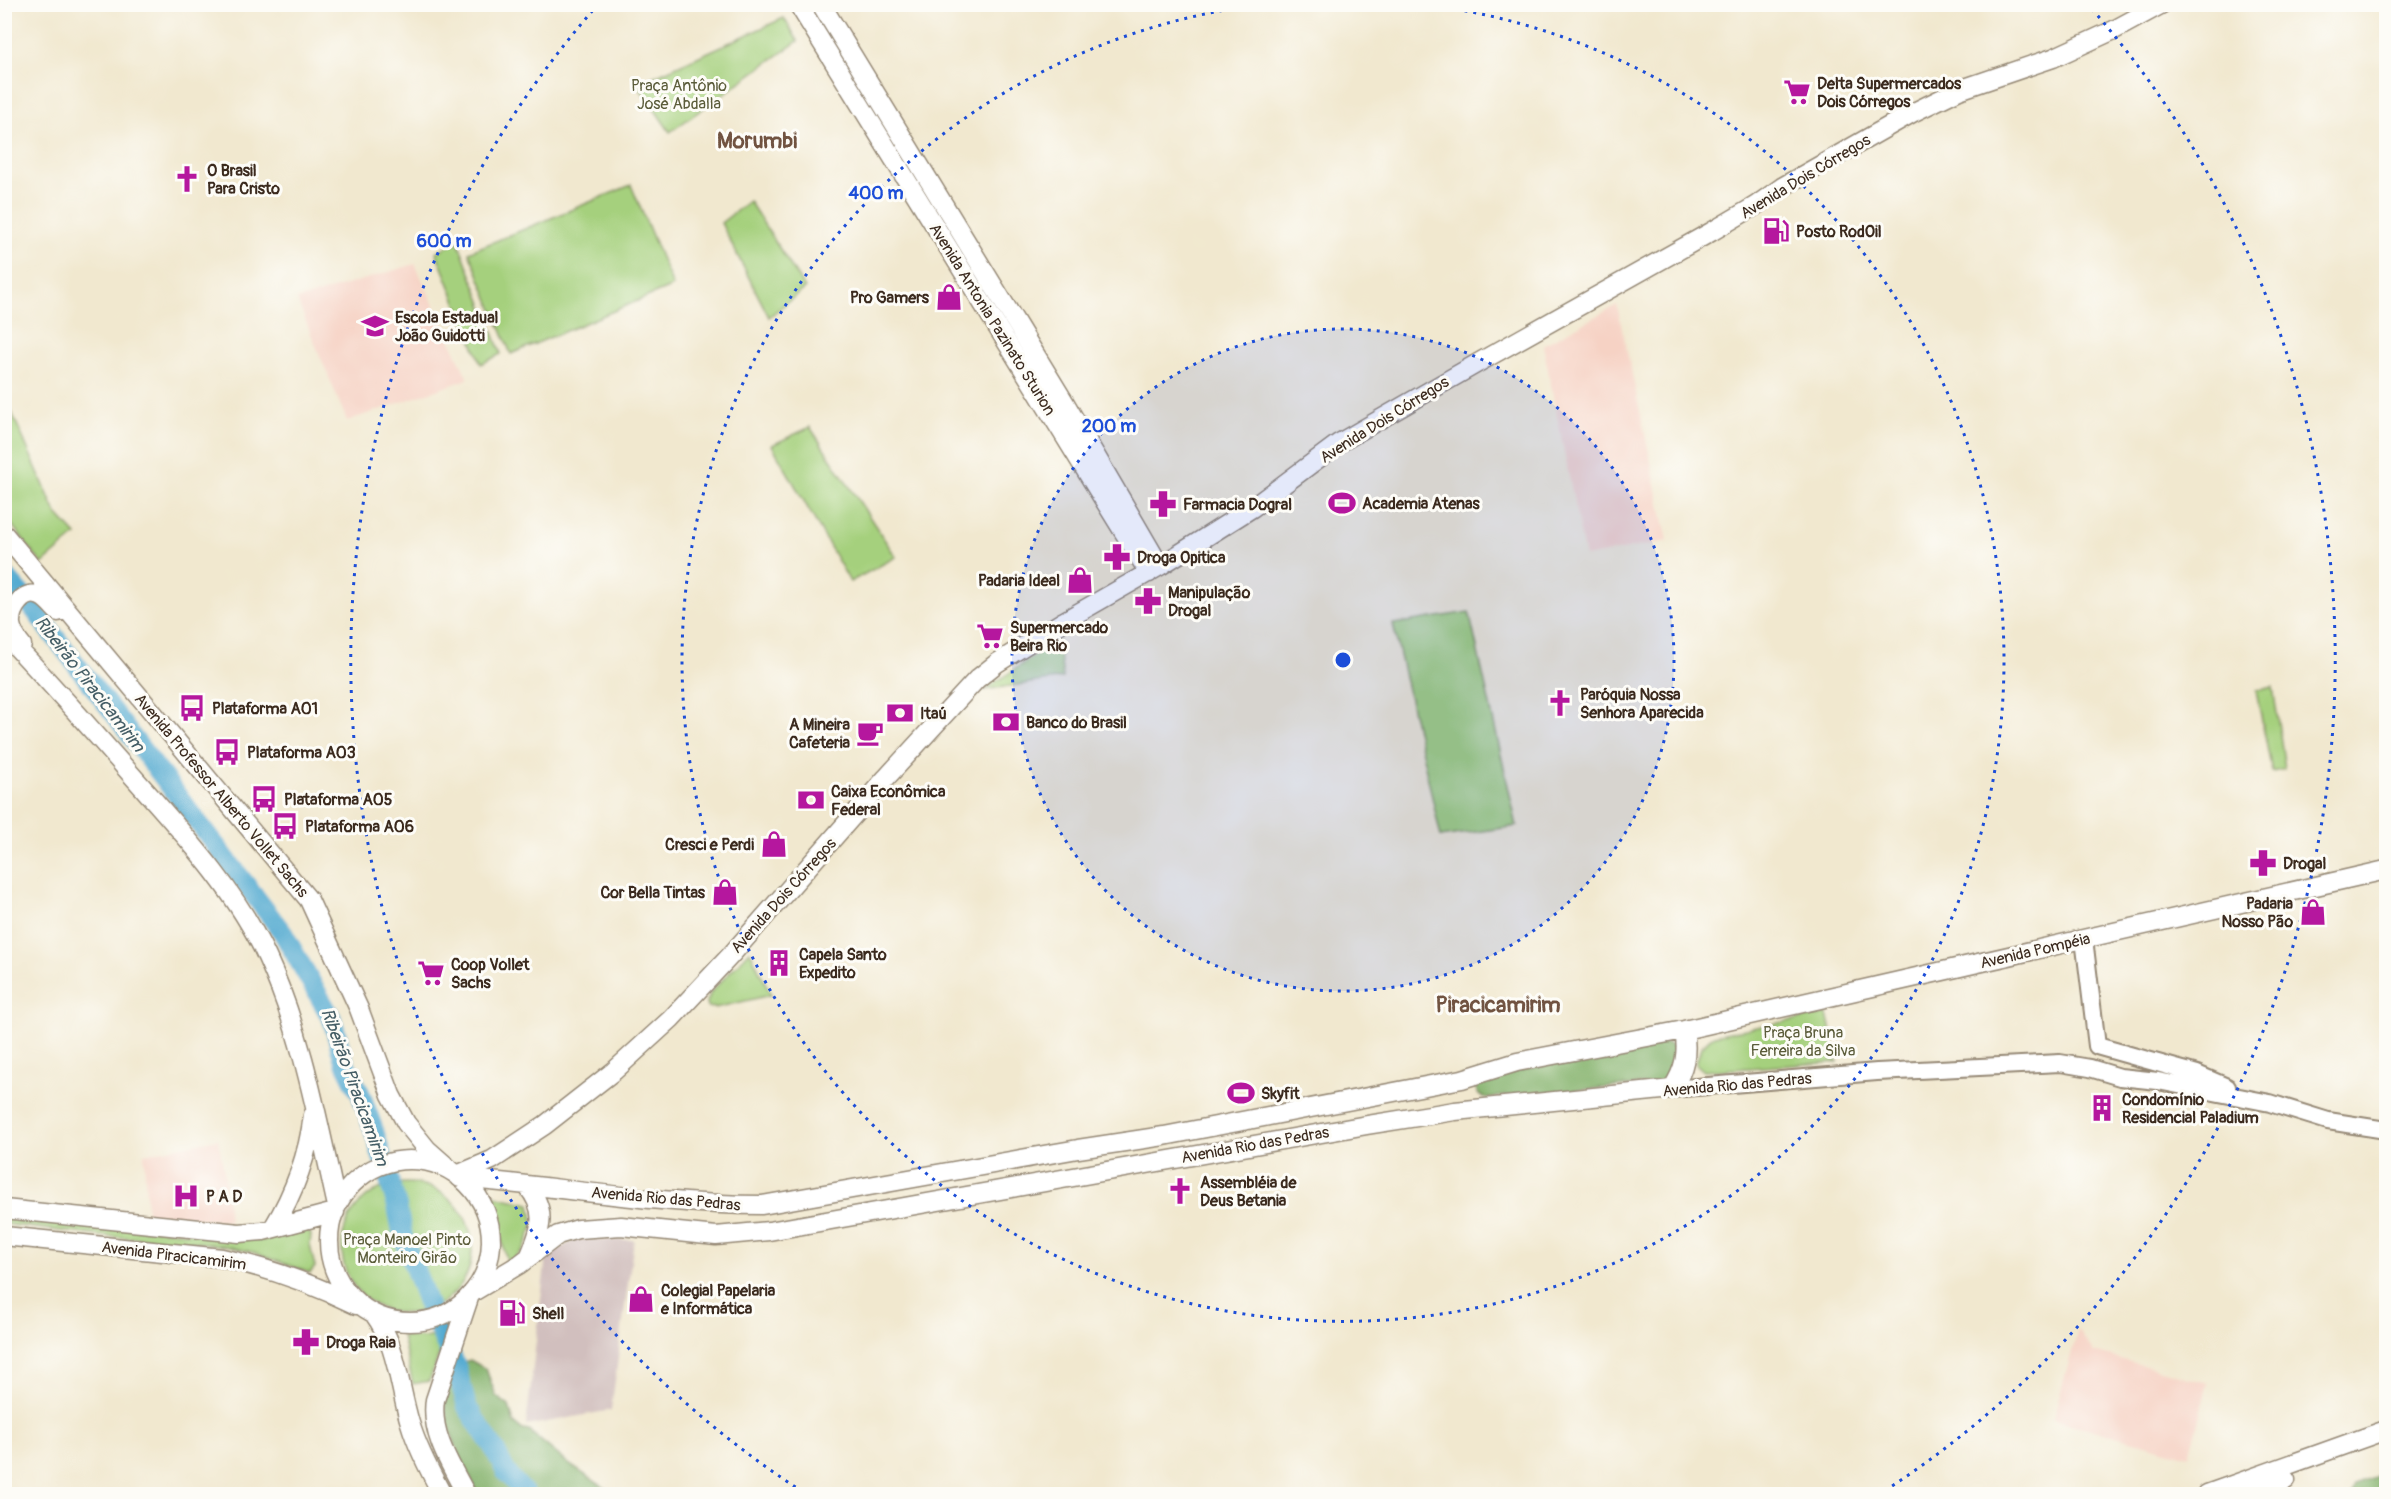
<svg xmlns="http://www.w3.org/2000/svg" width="2391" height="1499" font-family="Pangolin,sans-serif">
<rect width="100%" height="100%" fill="#fdfcf7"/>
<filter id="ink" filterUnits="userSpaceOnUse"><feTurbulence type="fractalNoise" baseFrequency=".0167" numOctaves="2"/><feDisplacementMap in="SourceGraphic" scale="12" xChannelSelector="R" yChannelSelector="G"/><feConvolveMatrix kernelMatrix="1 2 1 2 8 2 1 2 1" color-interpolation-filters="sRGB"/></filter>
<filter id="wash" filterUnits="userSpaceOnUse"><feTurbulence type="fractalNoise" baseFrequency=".008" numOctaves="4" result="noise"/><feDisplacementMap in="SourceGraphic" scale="24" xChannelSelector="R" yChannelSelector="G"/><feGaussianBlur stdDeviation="1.35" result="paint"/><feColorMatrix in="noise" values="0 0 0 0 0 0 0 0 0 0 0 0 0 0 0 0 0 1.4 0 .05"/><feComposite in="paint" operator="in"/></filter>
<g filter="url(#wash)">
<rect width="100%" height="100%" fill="#f1e8cf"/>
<!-- built -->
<path fill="#f6d2c4" d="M415 264 468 379 347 421 297 300Z
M1617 305 1668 541 1585 557 1543 345Z
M218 1139 225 1177 229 1221 147 1215 144 1154Z
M2078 1330 2094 1352 2208 1383 2189 1456 2053 1419Z"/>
<!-- industrial -->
<path fill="#d1bfbe" d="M577 1239 634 1240 611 1410 526 1426 546 1256Z"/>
<!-- green -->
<path fill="#a5d07d" stroke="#707d4e" stroke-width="1.5" d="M784 18 798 41 670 132 637 84Z
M631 185 673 286 511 354 469 252Z
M749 201 805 288 769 317 721 223Z
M458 241 501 354 481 364 436 252Z
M5 397 56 513 76 535 42 564 5 516Z
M810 427 896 557 850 582 772 445Z
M1469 612 1517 826 1441 837 1393 624Z
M1058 640 1063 678 984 690Z
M2273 687 2285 769 2272 772 2256 691Z
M750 951 771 995 715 1008 708 1007 707 1002 711 992Z
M1827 1014 1838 1062 1704 1071 1696 1064 1701 1047 1714 1035Z
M342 1248a65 65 0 1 1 130 0a65 65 0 1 1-130 0Z
M486 1194 530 1204 534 1225 523 1250 508 1264 497 1224Z
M5 1215 263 1240 285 1236 303 1228 307 1229 311 1235 310 1245 315 1267 310 1273 252 1252 225 1246 195 1242 101 1236 5 1224Z
M438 1335 442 1347 429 1381 413 1384 402 1336 424 1338Z"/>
<!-- forest -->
<path fill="#84b26c" stroke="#606e45" stroke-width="1.5" d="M1664 1042 1672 1045C1676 1063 1674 1069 1663 1083L1484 1098 1479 1095 1475 1087 1479 1080 1491 1076Z
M470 1360 486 1369 496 1396 509 1406 514 1423 523 1430 529 1431 569 1464 614 1494H478C462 1462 440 1420 445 1382 446 1376 451 1370 453 1365Z
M2386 1474V1494H2351L2354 1485Z"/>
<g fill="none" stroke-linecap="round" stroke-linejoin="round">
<!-- river -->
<path stroke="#54abd1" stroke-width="20" d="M4 575 29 603 283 933 332 1019 344 1061 361 1095 374 1131 397 1206 403 1237 430 1310 456 1366 467 1407 495 1450 506 1472 525 1494"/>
</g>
</g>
<g filter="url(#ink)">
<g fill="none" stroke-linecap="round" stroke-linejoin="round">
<defs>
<path id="tertiary" d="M2084 939 2097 1046
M2097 1046 2197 1074 2227 1087
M1672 1089 1877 1072 2060 1063 2090 1068 2120 1077 2158 1081 2270 1103 2328 1121 2386 1130"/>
<path id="secondary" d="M798 4 1149 573
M821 4 1065 403 1160 566
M4 534 309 900 359 1009 391 1095 406 1123 427 1149 453 1172
M4 634C53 685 98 737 144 789 190 841 238 894 267 957 303 1035 318 1122 337 1206
M22 645C17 639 12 632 11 624 10 609 23 589 40 596 47 599 52 606 58 612
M329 1241a81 81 0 1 1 162 0a81 81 0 1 1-162 0Z
M457 1175 492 1160 545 1125 614 1071 671 1019 731 955 886 778 977 679 997 663 1064 621 1160 566 1252 508 1339 443 1483 360 1711 232 1755 206 1782 187 1912 113 1959 90 2053 58 2114 30 2162 4
M460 1178C561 1187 661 1205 762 1205L1078 1149 1164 1136 1462 1079 1517 1062 1684 1030 2386 870
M527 1186C548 1211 541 1229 530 1255
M4 1209 239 1233 263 1231 335 1212
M273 1228C294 1193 308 1156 313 1115
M4 1236 222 1258C269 1268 313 1284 356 1305
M473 1292 520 1264 558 1235 578 1229 621 1226 716 1236 769 1231 1367 1125 1455 1111 1672 1089C1685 1069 1688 1053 1684 1030
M374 1314C397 1344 399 1387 410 1423 417 1447 430 1472 442 1494
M466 1494C451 1465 430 1434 435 1400L470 1295
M2207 1494 2386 1430
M2252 1494 2286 1480"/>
</defs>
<!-- tertiary casing -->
<use href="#tertiary" stroke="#968976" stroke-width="20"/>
<!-- secondary casing -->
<use href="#secondary" stroke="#968976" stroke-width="21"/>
<!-- tertiary -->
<use href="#tertiary" stroke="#fff" stroke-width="16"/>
<!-- secondary -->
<use href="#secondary" stroke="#fff" stroke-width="18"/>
</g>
</g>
<!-- distance rings -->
<circle cx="1343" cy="660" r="331" fill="#1d4ed8" fill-opacity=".12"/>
<g fill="none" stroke="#1d4ed8" stroke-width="3" stroke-dasharray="3 6">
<circle cx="1343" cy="660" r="331"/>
<path d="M1429 5A661 661 0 1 1 1257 5"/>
<path d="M803 1492A992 992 0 0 1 594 9M2092 9A992 992 0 0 1 1883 1492"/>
</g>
<!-- icons -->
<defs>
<symbol id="supermarket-bare" viewBox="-9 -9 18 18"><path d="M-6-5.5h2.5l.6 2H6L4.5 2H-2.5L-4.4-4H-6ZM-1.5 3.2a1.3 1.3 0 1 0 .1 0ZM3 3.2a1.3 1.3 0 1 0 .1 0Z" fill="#b5179e" stroke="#fdfcf7" stroke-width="2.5" paint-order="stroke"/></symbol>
<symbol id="church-bare" viewBox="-9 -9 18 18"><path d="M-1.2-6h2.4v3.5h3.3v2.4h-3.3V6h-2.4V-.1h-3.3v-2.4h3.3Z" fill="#b5179e" stroke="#fdfcf7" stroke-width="2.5" paint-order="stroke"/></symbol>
<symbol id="fuel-bare" viewBox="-9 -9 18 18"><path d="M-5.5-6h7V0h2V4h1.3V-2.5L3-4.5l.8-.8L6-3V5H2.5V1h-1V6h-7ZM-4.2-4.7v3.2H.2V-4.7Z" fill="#b5179e" stroke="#fdfcf7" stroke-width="2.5" paint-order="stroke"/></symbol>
<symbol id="shop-bare" viewBox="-9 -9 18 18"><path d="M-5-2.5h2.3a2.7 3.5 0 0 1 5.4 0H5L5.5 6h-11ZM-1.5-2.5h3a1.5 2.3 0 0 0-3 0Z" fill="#b5179e" stroke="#fdfcf7" stroke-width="2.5" paint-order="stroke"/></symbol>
<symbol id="school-bare" viewBox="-9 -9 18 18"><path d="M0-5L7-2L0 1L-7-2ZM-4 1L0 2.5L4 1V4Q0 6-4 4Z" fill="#b5179e" stroke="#fdfcf7" stroke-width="2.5" paint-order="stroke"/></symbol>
<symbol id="stadium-bare" viewBox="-9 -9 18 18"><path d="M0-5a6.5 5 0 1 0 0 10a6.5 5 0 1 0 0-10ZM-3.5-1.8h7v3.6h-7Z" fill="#b5179e" stroke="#fdfcf7" stroke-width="2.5" paint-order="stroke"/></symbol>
<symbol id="pharmacy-bare" viewBox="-9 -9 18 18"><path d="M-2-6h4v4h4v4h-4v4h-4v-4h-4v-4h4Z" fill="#b5179e" stroke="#fdfcf7" stroke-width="2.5" paint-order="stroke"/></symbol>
<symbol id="bus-bare" viewBox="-9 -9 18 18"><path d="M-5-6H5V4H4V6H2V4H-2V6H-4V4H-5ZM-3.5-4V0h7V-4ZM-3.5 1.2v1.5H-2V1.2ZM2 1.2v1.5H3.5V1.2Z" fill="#b5179e" stroke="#fdfcf7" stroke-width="2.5" paint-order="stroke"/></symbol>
<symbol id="bank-bare" viewBox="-9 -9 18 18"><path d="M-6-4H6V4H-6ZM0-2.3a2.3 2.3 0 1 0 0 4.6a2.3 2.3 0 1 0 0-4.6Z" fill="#b5179e" stroke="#fdfcf7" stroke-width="2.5" paint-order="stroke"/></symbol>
<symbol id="cafe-bare" viewBox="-9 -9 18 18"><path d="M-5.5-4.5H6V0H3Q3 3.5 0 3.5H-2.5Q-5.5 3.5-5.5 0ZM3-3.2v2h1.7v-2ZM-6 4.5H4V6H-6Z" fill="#b5179e" stroke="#fdfcf7" stroke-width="2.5" paint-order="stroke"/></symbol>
<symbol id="building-bare" viewBox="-9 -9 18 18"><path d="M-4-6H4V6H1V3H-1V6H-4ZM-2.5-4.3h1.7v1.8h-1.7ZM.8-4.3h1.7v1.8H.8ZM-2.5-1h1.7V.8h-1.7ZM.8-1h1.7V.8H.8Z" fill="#b5179e" stroke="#fdfcf7" stroke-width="2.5" paint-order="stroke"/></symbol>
<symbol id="hospital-bare" viewBox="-9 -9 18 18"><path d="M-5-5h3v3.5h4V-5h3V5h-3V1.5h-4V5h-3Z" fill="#b5179e" stroke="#fdfcf7" stroke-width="2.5" paint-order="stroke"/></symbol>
</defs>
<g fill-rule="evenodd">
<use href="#supermarket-bare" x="1778" y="73" width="38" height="38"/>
<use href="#church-bare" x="168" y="160" width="38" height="38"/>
<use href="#fuel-bare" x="1757" y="212" width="38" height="38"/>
<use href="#shop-bare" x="930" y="278" width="38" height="38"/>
<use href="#school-bare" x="356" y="307" width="38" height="38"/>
<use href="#stadium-bare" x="1323" y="484" width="38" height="38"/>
<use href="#pharmacy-bare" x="1144" y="485" width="38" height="38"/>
<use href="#pharmacy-bare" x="1098" y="538" width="38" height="38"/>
<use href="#shop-bare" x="1061" y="561" width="38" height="38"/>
<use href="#pharmacy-bare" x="1129" y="582" width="38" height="38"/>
<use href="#supermarket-bare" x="971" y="617" width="38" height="38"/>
<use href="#church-bare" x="1541" y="684" width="38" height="38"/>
<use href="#bus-bare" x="173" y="689" width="38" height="38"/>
<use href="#bank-bare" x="881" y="694" width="38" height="38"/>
<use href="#bank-bare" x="987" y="703" width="38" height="38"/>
<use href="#cafe-bare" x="851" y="714" width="38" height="38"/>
<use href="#bus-bare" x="208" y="733" width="38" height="38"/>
<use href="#bus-bare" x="245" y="780" width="38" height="38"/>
<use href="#bank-bare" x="792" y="781" width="38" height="38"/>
<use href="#bus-bare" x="266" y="807" width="38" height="38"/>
<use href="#shop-bare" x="755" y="825" width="38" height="38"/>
<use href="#pharmacy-bare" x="2244" y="844" width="38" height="38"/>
<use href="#shop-bare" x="706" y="873" width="38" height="38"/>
<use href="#shop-bare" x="2294" y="893" width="38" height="38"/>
<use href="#building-bare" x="760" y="944" width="38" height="38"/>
<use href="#supermarket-bare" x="412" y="954" width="38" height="38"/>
<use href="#stadium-bare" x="1222" y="1074" width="38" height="38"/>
<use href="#building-bare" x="2083" y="1089" width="38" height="38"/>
<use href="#church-bare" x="1161" y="1172" width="38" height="38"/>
<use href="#hospital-bare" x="167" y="1177" width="38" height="38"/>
<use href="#shop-bare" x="622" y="1280" width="38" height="38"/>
<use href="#fuel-bare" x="493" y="1294" width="38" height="38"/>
<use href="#pharmacy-bare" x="287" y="1323" width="38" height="38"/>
</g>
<g text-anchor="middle" stroke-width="6" stroke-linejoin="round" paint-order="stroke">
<!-- poi labels -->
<g font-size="16" font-weight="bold" fill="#3b2a1e" stroke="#fdfcf7" text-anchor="start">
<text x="1817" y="89">Delta Supermercados<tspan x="1817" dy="18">Dois Córregos</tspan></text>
<text x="207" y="176">O Brasil<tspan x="207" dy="18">Para Cristo</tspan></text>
<text x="1796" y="237">Posto RodOil</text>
<text x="929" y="303" text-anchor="end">Pro Gamers</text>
<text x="395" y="323">Escola Estadual<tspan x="395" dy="18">João Guidotti</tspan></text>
<text x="1362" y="509">Academia Atenas</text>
<text x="1183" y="510">Farmacia Dogral</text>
<text x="1137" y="563">Droga Opitica</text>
<text x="1060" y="586" text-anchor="end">Padaria Ideal</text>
<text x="1168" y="598">Manipulação<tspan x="1168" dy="18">Drogal</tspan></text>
<text x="1010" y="633">Supermercado<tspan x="1010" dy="18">Beira Rio</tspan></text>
<text x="1580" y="700">Paróquia Nossa<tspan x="1580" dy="18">Senhora Aparecida</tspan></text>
<text x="212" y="714">Plataforma A01</text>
<text x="920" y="719">Itaú</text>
<text x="1026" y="728">Banco do Brasil</text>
<text x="850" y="730" text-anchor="end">A Mineira<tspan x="850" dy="18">Cafeteria</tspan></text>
<text x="247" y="758">Plataforma A03</text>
<text x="831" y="797">Caixa Econômica<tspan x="831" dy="18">Federal</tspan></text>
<text x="284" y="805">Plataforma A05</text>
<text x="305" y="832">Plataforma A06</text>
<text x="754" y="850" text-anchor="end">Cresci e Perdi</text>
<text x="2283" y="869">Drogal</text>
<text x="705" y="898" text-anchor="end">Cor Bella Tintas</text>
<text x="2293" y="909" text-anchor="end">Padaria<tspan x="2293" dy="18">Nosso Pão</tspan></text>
<text x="799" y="960">Capela Santo<tspan x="799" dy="18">Expedito</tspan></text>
<text x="451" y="970">Coop Vollet<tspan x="451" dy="18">Sachs</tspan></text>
<text x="1261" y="1099">Skyfit</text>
<text x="2122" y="1105">Condomínio<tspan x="2122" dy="18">Residencial Paladium</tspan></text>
<text x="1200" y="1188">Assembléia de<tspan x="1200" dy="18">Deus Betania</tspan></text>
<text x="206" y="1202">P A D</text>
<text x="661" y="1296">Colegial Papelaria<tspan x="661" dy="18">e Informática</tspan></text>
<text x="532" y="1319">Shell</text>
<text x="326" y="1348">Droga Raia</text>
</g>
<!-- park labels -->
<g font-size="16" fill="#5b5c3a" stroke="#fdfcf7">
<text x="679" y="91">Praça Antônio<tspan x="679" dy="18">José Abdalla</tspan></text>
<text x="1803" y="1038">Praça Bruna<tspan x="1803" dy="18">Ferreira da Silva</tspan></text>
<text x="407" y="1245">Praça Manoel Pinto<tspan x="407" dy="18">Monteiro Girão</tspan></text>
</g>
<!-- street labels -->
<g font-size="16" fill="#3b2a1e" stroke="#fdfcf7">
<text transform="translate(1805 176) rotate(-31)" y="6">Avenida Dois Córregos</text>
<text transform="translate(993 319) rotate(58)" y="6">Avenida Antonia Pazinato Sturion</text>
<text transform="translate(1384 419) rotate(-32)" y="6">Avenida Dois Córregos</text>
<text transform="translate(222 795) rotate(50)" y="6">Avenida Professor Alberto Vollet Sachs</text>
<text transform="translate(783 895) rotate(-48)" y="6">Avenida Dois Córregos</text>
<text transform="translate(2035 950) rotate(-13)" y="6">Avenida Pompéia</text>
<text transform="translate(1737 1084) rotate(-5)" y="6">Avenida Rio das Pedras</text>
<text transform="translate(1255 1144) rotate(-10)" y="6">Avenida Rio das Pedras</text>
<text transform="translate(666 1198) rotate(5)" y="6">Avenida Rio das Pedras</text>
<text transform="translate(174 1255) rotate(7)" y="6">Avenida Piracicamirim</text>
</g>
<!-- water labels -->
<g font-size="18" font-style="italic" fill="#455e66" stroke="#fdfcf7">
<text transform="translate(90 684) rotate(52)" y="6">Ribeirão Piracicamirim</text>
<text transform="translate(355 1087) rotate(70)" y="6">Ribeirão Piracicamirim</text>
</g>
<!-- district labels -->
<g font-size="22" font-weight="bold" fill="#715341" stroke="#fdfcf7">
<text x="757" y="148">Morumbi</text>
<text x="1498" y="1012">Piracicamirim</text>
</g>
</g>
<circle cx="1343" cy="660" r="9" fill="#1d4ed8" stroke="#fdfcf7" stroke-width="3"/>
<g font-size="18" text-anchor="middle" font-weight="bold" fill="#1d4ed8" stroke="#fdfcf7" stroke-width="6" stroke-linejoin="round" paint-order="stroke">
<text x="876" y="199">400 m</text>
<text x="444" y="247">600 m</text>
<text x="1109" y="432">200 m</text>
</g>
<!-- margin -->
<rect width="2391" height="1499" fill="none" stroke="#fdfcf7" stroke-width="24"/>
</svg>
